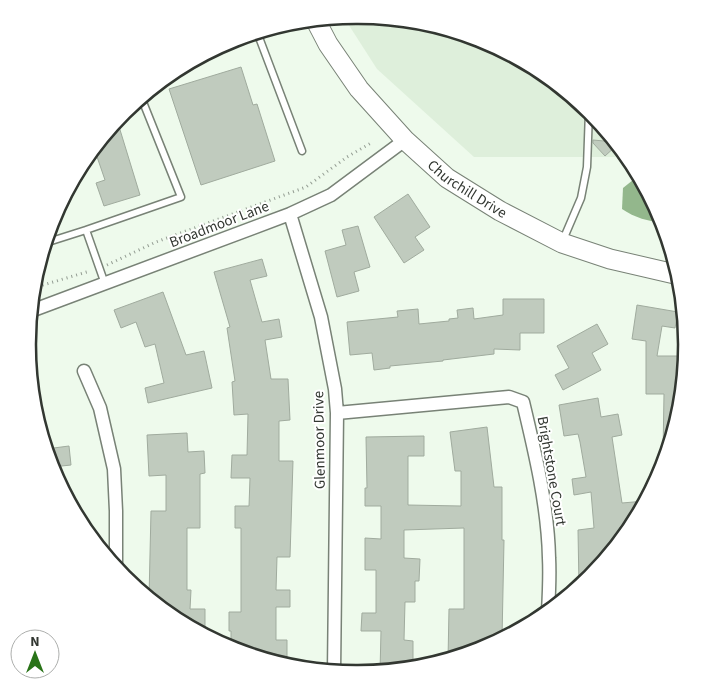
<svg xmlns="http://www.w3.org/2000/svg" width="714" height="689" font-family="'Source Sans 3',sans-serif">
<rect width="100%" height="100%" fill="#eefaec"/>
<!-- built -->
<path fill="#deefdb" d="M357 15 422 21 483 40 540 71 590 112 627 157H474L377 69 343 16Z"/>
<!-- water -->
<path fill="#93b78c" d="M641 179 662 219 663 223C648 221 635 218 622 209L623 188 633 180Z"/>
<!-- building -->
<path fill="#c0cbbe" stroke="#a0ab9e" d="M241 67 253 105 257 104 275 161 201 185 169 89Z
M117 120 140 195 104 206 96 183 105 180 94 148Z
M593 140 615 142 617 145 605 156 593 143Z
M408 194 430 227 415 237 424 250 404 263 374 217Z
M358 226 370 267 354 272 359 291 337 297 325 251 346 245 342 230Z
M262 259 267 276 250 280 262 322 279 319 282 337 265 340 271 379H288L290 420 279 421V461H293L290 557H277L276 590H290V607H276V640H287V666L231 649V631H229V612H241V528H235V506H249L250 478H231L232 455H247L248 414 234 415 232 382 235 381 227 328 230 327 214 272Z
M163 292 186 355 204 351 212 388 148 403 145 388 164 383 155 344 145 347 136 322 121 328 114 310Z
M503 299H544V333H520V350L494 349V354L443 360V361L390 366V368L374 370 372 353 350 355 347 322 398 317 397 311 418 309 419 324 449 321V319L458 318 457 310 473 308 474 319 503 315Z
M637 305 678 312 675 328 662 326 657 356H685L680 409 667 453H663L664 394H646V341L632 339Z
M597 324 608 344 592 353 601 370 563 390 555 375 569 368 557 346Z
M598 398 601 417 618 414 622 435 612 437 622 503 645 501 632 526 620 527 621 540 590 578 579 587 578 530 594 528 591 492 574 495 572 479 586 477 580 442 578 434 564 436 559 405Z
M487 427 494 487H502V540H504L502 639 483 649 448 660 449 609H464V528L404 530V558L420 559 419 581H415V602H405L404 640 413 641V669L380 672 381 631H361L362 613H376V570H365V538L381 539V506H365V488H367L366 437 424 436V456H408V505L461 506V471H455L450 432Z
M187 433 188 452 204 451 205 473 200 474V528H187V590H191L190 609H205V631H197L174 618 149 598 151 511H166V475L149 476 147 435Z
M69 446 71 465 52 467 46 449Z"/>
<g fill="none" stroke-linecap="round" stroke-linejoin="round">
<defs>
<path id="lane" d="M257 32 302 151
M563 240 581 198 587 167 589 111
M45 243 86 230
M105 284 86 230 181 197 141 97"/>
<path id="street" d="M290 214 321 317 335 389 337 413 334 672
M31 311 290 214 331 195 405 140
M84 371 100 408 114 469 116 511V568
M337 413 509 397 523 402C535 452 548 507 549 558 550 576 549 594 548 612"/>
<g id="secondary">
<path id="s1" d="M315 19 328 44 359 89 405 140 447 178 500 211 562 243 610 259 679 275"/>
</g>
</defs>
<!-- lane casing -->
<use href="#lane" stroke="#788276" stroke-width="9"/>
<!-- street casing -->
<use href="#street" stroke="#788276" stroke-width="15"/>
<!-- secondary casing -->
<use href="#secondary" stroke="#788276" stroke-width="21"/>
<!-- path -->
<path stroke="#939c92" stroke-width="3" stroke-dasharray="1 4" stroke-linecap="butt" d="M107 265 156 242 306 187 347 157 371 143
M33 288 90 271"/>
<!-- lane -->
<use href="#lane" stroke="#fff" stroke-width="6"/>
<!-- street -->
<use href="#street" stroke="#fff" stroke-width="12"/>
<!-- secondary -->
<use href="#secondary" stroke="#fff" stroke-width="19"/>
</g>
<g text-anchor="middle" stroke-width="4" stroke-linejoin="round" paint-order="stroke">
<!-- street labels -->
<g font-size="15" fill="#323731" stroke="#fff">
<text dy="5" stroke="none"><textPath href="#s1" startOffset="231">Churchill Drive</textPath></text>
<text transform="translate(219 224) rotate(-21)" y="5">Broadmoor Lane</text>
<text transform="translate(319 440) rotate(-91)" y="5">Glenmoor Drive</text>
<text transform="translate(552 471) rotate(80)" y="5">Brightstone Court</text>
</g>
</g>
<!-- crop -->
<path d="M0 0H714V689H0ZM356 24H358A320 320 0 0 1 678 344V345A320 320 0 0 1 358 665H356A320 320 0 0 1 36 345V344A320 320 0 0 1 356 24Z" fill="#fff" fill-rule="evenodd"/>
<path fill="none" stroke="#323731" stroke-width="2.5" d="M356 24H358A320 320 0 0 1 678 344V345A320 320 0 0 1 358 665H356A320 320 0 0 1 36 345V344A320 320 0 0 1 356 24Z"/>
<!-- north arrow -->
<g transform="translate(35 654)"><circle r="24" fill="#ffffff" stroke="#adafad"/>
<path d="M0-4L9 19L0 12L-9 19Z" fill="#297318"/>
<text y="-8" font-size="14" font-weight="bold" text-anchor="middle" fill="#323731">N</text>
</g>
</svg>
